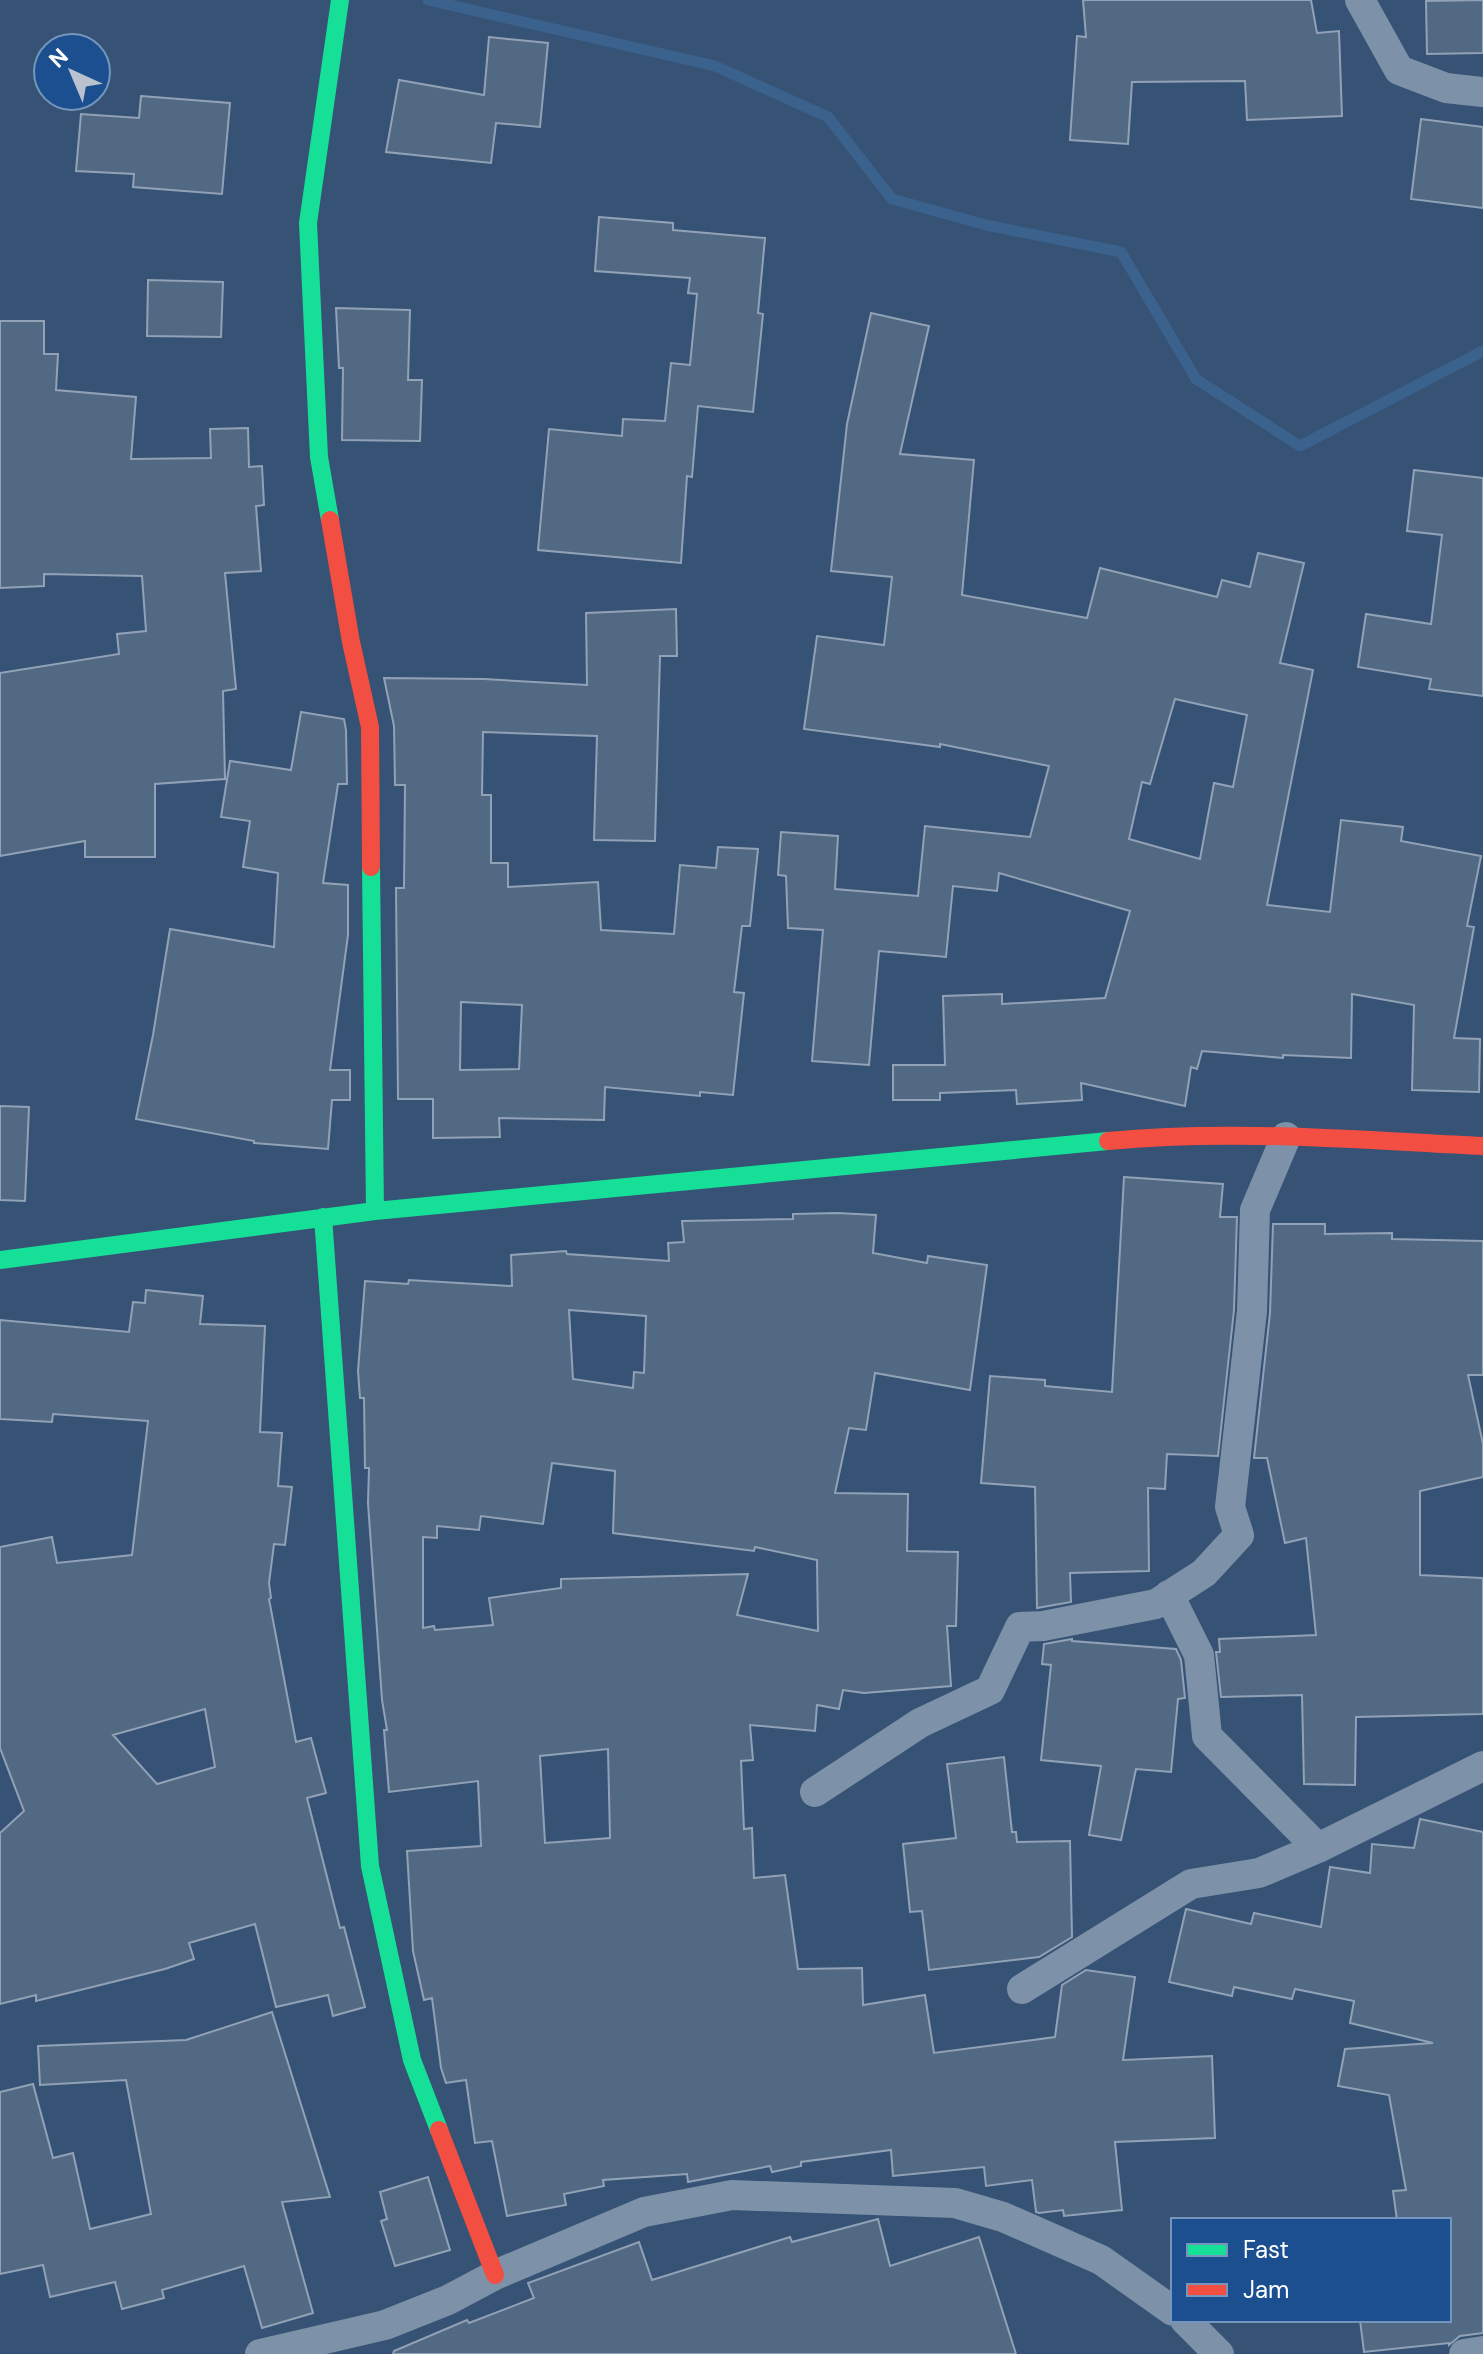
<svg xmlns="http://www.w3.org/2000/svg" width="1483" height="2354" font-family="'DM Sans',sans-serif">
<rect width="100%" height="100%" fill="#365274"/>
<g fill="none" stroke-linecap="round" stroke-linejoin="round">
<!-- stream -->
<path stroke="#3b618d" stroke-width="11" d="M428 0 715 66 828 117 892 199 986 225 1121 252 1196 379 1300 446 1483 351"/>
</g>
<!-- building -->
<path fill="#526984" stroke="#92a2b6" stroke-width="2" fill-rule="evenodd" d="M1083 0H1311L1317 33 1339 31 1342 116 1247 120 1245 81 1132 82 1128 144 1070 140 1077 36 1086 37Z
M1483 0V53L1427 54 1426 1Z
M489 37 548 43 540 127 496 123 491 163 386 152 399 80 484 95Z
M141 96 230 103 222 194 133 187 134 174 76 171 81 114 139 118Z
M1421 119 1483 127V208L1411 199Z
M599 217 673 223V230L765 238 758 313 763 314 753 412 698 406 692 477 687 476 681 563 538 550 549 429 622 436 623 419 665 421 671 363 690 365 697 294 688 293 690 278 595 271Z
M148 280 223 282 221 337 147 336Z
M336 308 410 310 408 380H422L420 441 342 440 343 368H339Z
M871 313 929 326 900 454 974 460 962 595 1087 618 1100 568 1217 597 1222 580 1250 587 1258 553 1304 563 1280 663 1313 670 1267 905 1330 912 1341 820 1403 827 1401 841 1481 856 1467 926 1474 927 1454 1038 1480 1039 1479 1092 1412 1090 1414 1005 1352 994 1351 1058 1283 1055V1058L1202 1051 1197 1069 1191 1067 1185 1106 1081 1083 1082 1100 1017 1104 1016 1090 940 1093V1100H893V1065H945L943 996 1002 994V1004L1105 998 1130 911 999 873 997 891 953 886 946 957 879 951 869 1065 812 1061 823 930 788 928 786 876 778 875 781 832 838 836 835 889 918 896 925 826 1030 837 1049 766 940 744V747L804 729 817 636 884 645 892 577 831 571 847 424ZM1175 699 1247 715 1233 787 1214 783 1200 859 1129 839 1142 782 1150 784Z
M0 321H44V354H58L56 390 136 397 131 459 211 458 210 429 248 428 249 467 262 466 264 505 256 506 261 571 225 573 236 689 223 691 225 779 155 784V857H85V841L0 856V673L119 654 117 634 146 631 142 576 44 574V586L0 588Z
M1414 470 1483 478V696L1429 689 1431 679 1358 667 1366 614 1431 624 1442 535 1407 531Z
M676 609 677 656H660L655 841 594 840 597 736 483 732 482 795H491V863H508V887L598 882 601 930 674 934 680 865 716 868 718 847 758 849 750 926H742L734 992 744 993 733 1095 700 1092V1096L605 1087 604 1120 499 1118 500 1137 433 1138V1099H398L396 888H404L405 785H395L394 726 384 678 484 679 587 685 586 613ZM461 1002 522 1005 519 1069 460 1070Z
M301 712 344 719 346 730 347 784H338L323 883 348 885V935L330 1070H350V1100H332L328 1149 254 1143V1141L136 1119 153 1035 170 929 274 947 278 873 243 867 250 821 221 817 230 761 291 770Z
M0 1106 29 1107 25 1201 0 1200Z
M1124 1177 1223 1184 1220 1217H1237L1234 1310 1218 1456 1167 1454 1165 1489 1148 1488 1149 1571 1070 1573 1071 1602 1037 1608 1035 1487 981 1483 990 1376 1045 1380V1386L1112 1392Z
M837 1213 876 1215 873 1253 927 1263 928 1256 987 1265 970 1390 875 1373 866 1430 849 1428 835 1493 908 1494 907 1551 958 1552 956 1626H947L951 1686 864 1693 843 1690 839 1709 817 1705 815 1731 750 1725 753 1760 741 1761 744 1829 752 1828 754 1878 785 1875 798 1969 862 1968 863 2005 925 1995 934 2053 1055 2037 1062 1985 1086 1970 1135 1977 1123 2060 1212 2056 1215 2138 1115 2142 1122 2210 1064 2216 1063 2210 1039 2213 1036 2212 1032 2180 986 2186 984 2167 893 2176 891 2150 801 2162V2166L772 2172 770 2166 688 2182 687 2174 603 2180 604 2186 564 2194 566 2205 507 2216 492 2141 475 2143 466 2080 446 2083 441 2068 432 1998 424 2000 413 1951 407 1851 481 1846 478 1781 389 1792 384 1730H387L382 1700 368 1503 369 1468H365L364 1398H360L358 1371 365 1281 408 1284 409 1280 512 1286 511 1255 566 1251 567 1254 669 1261 668 1243 684 1242 682 1221 793 1219V1214ZM569 1310 646 1316 644 1373 634 1372 633 1388 573 1379ZM552 1463 615 1471 613 1533 754 1551 755 1547 817 1560 818 1631 737 1615 748 1574 561 1579V1588L489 1598 493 1625 435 1630 434 1626 423 1628V1537L437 1538V1526L479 1530 481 1516 543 1524ZM608 1749 610 1838 545 1843 540 1756Z
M1273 1224H1325V1234L1392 1233V1239L1483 1241V1375H1468L1483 1444V1477L1420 1491V1575L1483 1578V1714L1356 1717 1355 1785 1304 1784 1302 1695 1221 1697 1216 1652H1220L1219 1639 1316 1635 1306 1538 1285 1543 1267 1458H1254L1270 1313Z
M146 1290 203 1296 200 1324 265 1326 260 1432 282 1433 278 1486 292 1487 285 1545 274 1544 269 1583 271 1598 269 1599 296 1742 311 1738 326 1793 307 1798 340 1928 344 1927 365 2007 333 2016 328 1995 276 2007 255 1924 189 1943 194 1959 165 1969 36 2001V1995L0 2004V1833L24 1811 0 1748V1547L52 1537 57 1563 132 1555 148 1421 53 1414 52 1422 0 1419V1320L129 1332 133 1302 145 1303ZM205 1709 215 1767 157 1784 113 1735Z
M1072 1639V1641L1176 1649 1181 1660 1185 1698 1178 1699 1171 1772 1136 1769 1121 1840 1089 1835 1101 1766 1041 1760 1051 1665 1042 1664 1044 1644Z
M1004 1757 1012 1832H1016L1017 1842 1070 1841 1072 1937 1039 1957 929 1970 922 1911 910 1912 903 1844 956 1838 947 1764Z
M1420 1819 1483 1832V2333L1460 2336 1449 2345V2343L1364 2352 1360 2320H1449V2220H1397L1393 2191 1406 2190 1389 2095 1338 2086 1345 2049 1433 2043 1350 2023 1354 2001 1295 1989 1292 1999 1234 1987 1232 1996 1169 1982 1186 1909 1251 1924 1254 1913 1321 1927 1330 1867 1370 1873 1372 1844 1414 1848Z
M272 2012 330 2197 282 2202 313 2313 262 2328 244 2266 162 2290 164 2298 122 2309 115 2282 50 2297 43 2265 0 2274V2092L33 2084 53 2158 73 2153 90 2229 151 2214 126 2080 40 2085 38 2046 186 2040Z
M428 2177 450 2250 395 2266 381 2221 387 2219 380 2192Z
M878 2219 890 2266 979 2237 1016 2354H393L394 2351 467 2320 469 2323 534 2298 528 2283 639 2242 652 2280 790 2237 792 2242Z"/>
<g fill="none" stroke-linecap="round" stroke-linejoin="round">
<!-- street -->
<path stroke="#7d92a8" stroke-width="30" d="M1360 0 1399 70 1446 88 1483 92
M1169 1595 1199 1655 1207 1736 1318 1848
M815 1792 920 1723 990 1690 1020 1627 1043 1626 1156 1604 1204 1573 1239 1535 1230 1507 1252 1311 1255 1210 1286 1137
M1022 1989 1191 1884 1259 1873 1318 1848 1483 1766
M1185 2320 1219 2354
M260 2354 385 2325 448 2300 495 2275 644 2212 732 2195 955 2203 1003 2217 1101 2260 1173 2311
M1464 2354 1483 2351"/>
<!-- fast -->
<path stroke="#16e098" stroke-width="18" d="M330 520 319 457 308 223 340 0
M371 867 375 1211
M323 1217 370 1866 412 2060 439 2130
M0 1260 375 1211 1108 1141"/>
<!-- jam -->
<path stroke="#f24e42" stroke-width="18" d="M330 520 351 642 370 727 371 867
M1108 1141C1232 1129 1358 1140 1483 1146
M439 2130 495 2275"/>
</g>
<!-- legend -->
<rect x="1171" y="2218" width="280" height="104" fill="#1b4f8f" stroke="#7695bc" stroke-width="2"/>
<rect x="1187" y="2244" width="40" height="12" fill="#16e098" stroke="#7695bc" stroke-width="2"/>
<text x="1243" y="2258" font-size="24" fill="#ffffff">Fast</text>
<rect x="1187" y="2284" width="40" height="12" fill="#f24e42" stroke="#7695bc" stroke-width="2"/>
<text x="1243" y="2298" font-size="24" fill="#ffffff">Jam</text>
<!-- north arrow -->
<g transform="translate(72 72) rotate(316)"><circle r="38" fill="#1b4f8f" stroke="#7695bc" stroke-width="2"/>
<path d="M0-6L14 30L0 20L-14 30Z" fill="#b9c2ce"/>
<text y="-12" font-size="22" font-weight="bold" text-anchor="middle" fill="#ffffff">N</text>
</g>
</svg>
